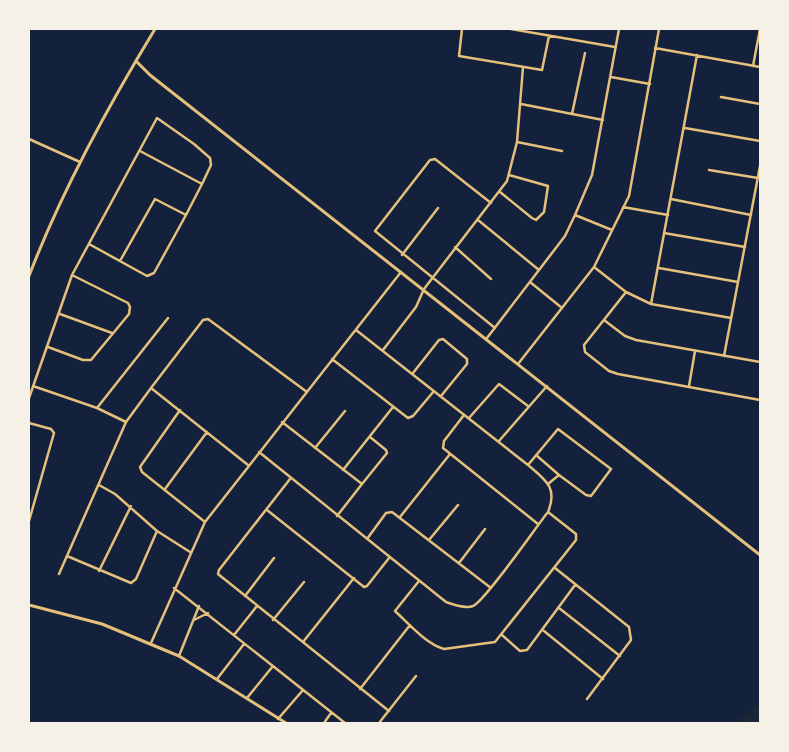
<svg xmlns="http://www.w3.org/2000/svg" width="789" height="752" font-family="'Varela Round',sans-serif">
<rect width="100%" height="100%" fill="#14213d"/>
<!-- green -->
<path fill="#1d2539" d="M760 704V723H734Z"/>
<g fill="none" stroke-linecap="round" stroke-linejoin="round">
<!-- minor -->
<path stroke="#e5c07b" stroke-width="2.5" d="M462 29 459 56 542 70 549 36
M511 29 615 47
M655 48 760 67
M753 66 760 29
M611 77 650 84
M721 97 760 104
M521 104 603 120
M572 114 585 53
M685 128 760 141
M517 142 562 151
M140 151 202 184 186 215
M709 170 758 178
M500 192 532 218 536 220 544 212 548 186 509 175
M671 199 751 215
M491 203 435 159 430 160 375 231 495 328
M623 207 668 215
M575 215 612 230
M478 220 539 270
M664 233 745 247
M89 244 147 276 154 273 186 215 155 199 120 261
M455 247 491 279
M402 255 438 208
M594 267 626 292 651 304 731 318
M659 268 738 282
M530 282 562 308
M626 292 584 345 585 352 609 371 618 374 760 400
M651 304 697 55
M60 314 112 333
M604 320 625 336 636 340 760 362
M487 338 565 236 575 215 592 175 619 29
M48 347 83 360H91L129 314 130 307 128 303 72 275
M383 350 416 307 424 289 507 181 517 142 523 67
M724 356 760 166
M332 359 408 418 413 416 434 391
M518 364 594 267 629 196 659 29
M413 373 439 340 443 339 467 359V364L441 396
M33 386 97 408 168 318
M689 386 695 351
M151 388 203 320 208 319 307 392
M29 398 72 275 157 118 194 144 210 158 211 165 202 184
M97 408 126 422 151 388 248 465
M180 410 140 467 142 472 205 522
M464 415 444 441 443 448 538 524
M469 418 499 384 528 406
M282 422 362 484 337 516
M29 423 51 429 54 433 29 521
M499 441 547 386
M315 448 345 411
M259 452 446 602C454 605 465 609 473 606 485 601 536 527 548 512 558 488 546 480 528 465L356 330
M536 455 559 475
M528 465 558 429 611 469 591 496 586 495 559 475 548 484
M343 470 393 407
M290 479 219 570 218 574 389 711
M362 484 387 453 386 450 370 437
M99 485 115 494 157 531 190 552
M165 489 207 432
M267 510 364 587 367 586 389 558
M400 517 450 454
M367 539 386 513 392 512 491 588
M429 540 458 505
M67 556 131 583 136 579 157 531
M459 563 485 529
M555 568 629 627 631 640 587 699
M99 571 131 506
M59 574 126 422
M419 581 395 611C408 623 426 644 444 649L495 642 576 540V534L548 512
M174 588 345 723
M245 596 274 558
M559 608 620 656
M194 620 208 613
M273 620 304 582
M544 631 603 679
M234 635 257 606
M502 635 520 651 527 650 575 585
M303 642 354 578
M151 643 205 522 401 272
M179 656 199 606
M217 679 244 644
M360 689 410 625
M247 698 273 666
M278 719 303 690
M324 723 331 713
M379 723 416 676"/>
<!-- tertiary -->
<path stroke="#e5c07b" stroke-width="3" d="M136 61 150 75 760 555
M29 139 80 162
M29 276C62 190 107 108 155 29
M29 605 102 624 179 656 286 723"/>
</g>
<!-- border -->
<rect width="789" height="752" fill="none" stroke="#f6f1e7" stroke-width="60"/>
</svg>
